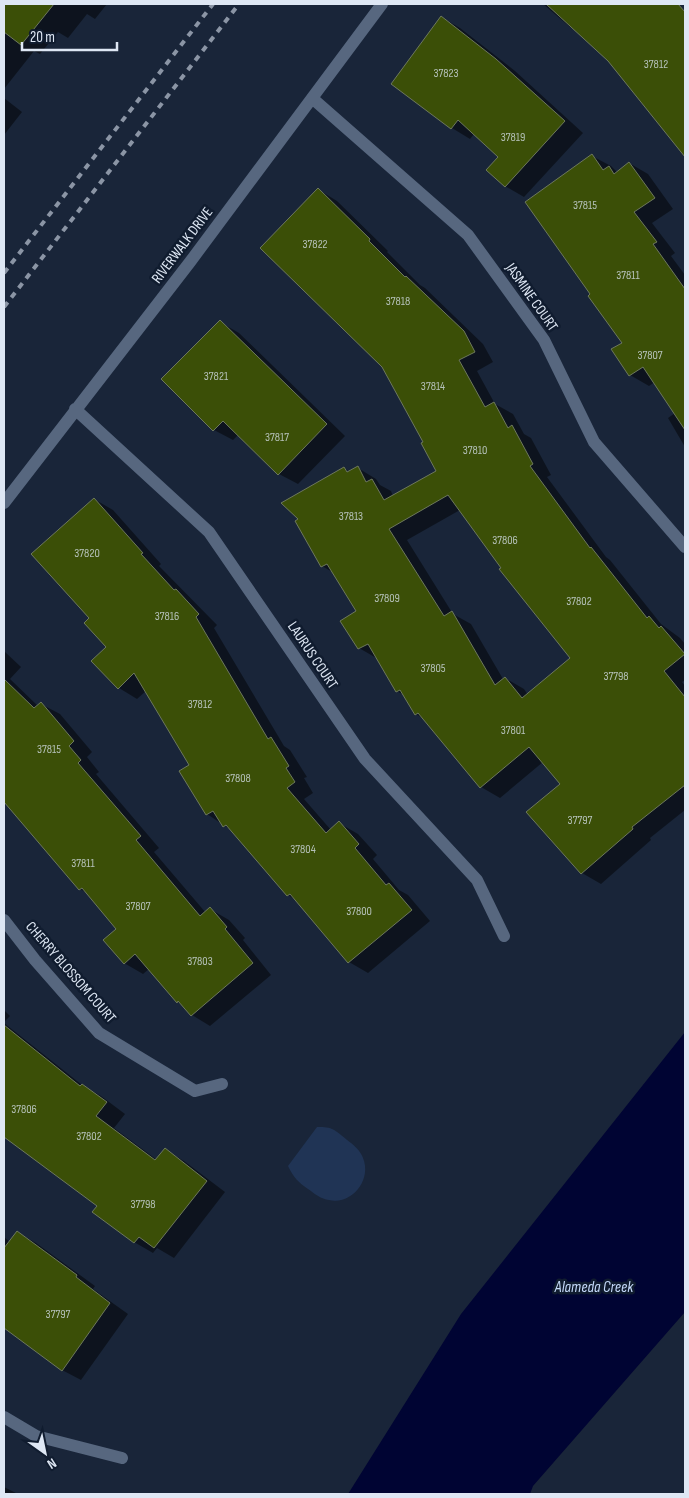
<svg xmlns="http://www.w3.org/2000/svg" width="689" height="1498" font-family="'Sofia Sans Condensed',sans-serif">
<rect width="100%" height="100%" fill="#192539"/>
<!-- green -->
<path fill="#203455" d="M317 1127C321 1127 328 1127 332 1129 339 1132 345 1139 351 1143 356 1147 361 1152 363 1158 372 1180 352 1205 329 1200 321 1199 315 1194 308 1189 298 1182 294 1178 288 1166Z"/>
<!-- water -->
<path fill="#000433" d="M685 1032V1312L533 1486 530 1494H348L461 1314Z"/>
<!-- shadow -->
<path fill="#0007" fill-rule="evenodd" d="M4 4H107L95 19 87 14 68 38 58 32 40 54 34 51 4 89Z
M543 4H673L681 11 685 12V154L609 60 580 33 570 27Z
M441 17 460 28 515 71 583 133 524 197 505 186 500 157 474 134 470 139 452 128Z
M4 98 22 112 4 135Z
M592 156 611 166 618 173 629 163 648 174 673 209 652 223 675 253 671 256 685 275V447L668 418 675 413 655 382 649 386 630 375 624 343 592 294Z
M319 190 337 201 388 251 387 252 420 285 425 288 483 344 493 362 477 371 495 404 513 414 524 434 531 438 551 475 547 477 606 557 610 560 661 624 680 638 685 644V680L682 682 685 686V810L650 838 651 840 601 884 582 873 528 812 561 784 543 762 500 798 481 787 425 720 416 714 405 696 397 691 378 659 359 648 358 611 334 573 322 566 344 469 350 472 358 468 376 479 380 485 391 491 393 496 438 472ZM460 510 572 658 528 695 524 689 505 678 503 679 471 624 453 614 407 540Z
M220 322 239 333 345 436 298 484 279 474 239 434 233 440 214 430Z
M94 499 113 510 161 564 159 566 217 625 214 628 284 746 290 750 307 777 304 778 313 793 304 799 331 830 339 823 358 834 377 855 373 859 399 890 408 895 430 921 368 973 349 962 297 901 288 895 231 830 207 814 190 766 146 691 137 699 119 688 107 647 91 619Z
M4 651 21 667 10 679 38 706 41 704 60 714 92 752 87 757 99 772 96 774 159 848 154 852 206 913 210 909 229 920 245 938 243 940 271 975 210 1026 192 1015 184 1005 177 1002 149 969 143 974 124 963 117 929 90 895 80 889 4 800Z
M4 1010 10 1016 4 1022Z
M4 1023 82 1085 101 1096 125 1114 114 1128 157 1160 165 1150 184 1161 225 1192 174 1258 157 1248 153 1253 134 1242 98 1206 4 1135Z
M17 1232 36 1243 95 1286 93 1289 128 1314 81 1380 62 1370 4 1327V1237L10 1242Z
M4 1487 18 1494H4Z"/>
<!-- building -->
<path fill="#3b4f07" stroke="#6d785d" fill-rule="evenodd" d="M4 4H54L21 45 4 32Z
M546 4H678L685 12V157L608 61Z
M441 16 496 59 565 121 505 187 486 170 498 157 458 120 451 129 391 84Z
M592 154 603 170 609 166 614 174 629 162 655 198 634 212 657 242 653 244 685 289V430L643 367 629 376 611 349 622 343 588 296 590 294 525 202Z
M318 188 370 239 369 241 405 277 406 276 464 331 475 352 459 360 485 407 494 402 508 428 512 425 533 464 530 466 590 548 591 547 647 618 649 616 659 628 661 626 685 654 664 671 685 697V785L632 827 633 829 581 874 526 812 560 784 529 747 480 788 418 713 415 715 400 690 396 692 368 644 358 649 340 621 356 611 327 564 321 567 295 521 298 519 281 503 344 467 347 472 358 466 366 482 372 479 384 500 436 471 421 443 423 442 382 367 260 248ZM448 495 501 568 499 569 570 658 522 698 505 677 495 685 452 611 444 616 389 529Z
M220 320 327 424 278 475 223 421 213 431 161 379Z
M94 498 143 553 141 554 174 590 176 589 199 614 196 617 268 739 271 737 289 766 286 768 295 782 287 788 326 833 339 821 359 844 355 848 386 885 389 883 412 910 348 963 290 894 287 896 226 825 223 827 213 811 206 815 179 771 189 765 134 673 118 689 91 661 106 647 84 623 89 618 31 554Z
M4 679 34 708 41 702 74 741 69 746 81 760 78 763 141 836 136 840 200 916 210 907 227 927 225 929 253 963 191 1016 178 1001 177 1003 135 954 124 964 103 940 116 929 82 888 79 890 4 802Z
M4 1025 80 1086 82 1084 107 1102 96 1116 155 1160 165 1148 207 1181 154 1248 139 1237 134 1243 92 1212 97 1206 4 1137Z
M17 1231 77 1275 76 1277 110 1303 62 1371 4 1328V1248Z"/>
<g fill="none" stroke-linecap="round" stroke-linejoin="round">
<!-- minor -->
<path stroke="#57677f" stroke-width="12" d="M312 98 468 235 544 340 594 442 685 547
M75 409 209 532 365 759 477 880 504 936
M4 503 190 262 382 4
M4 920 35 960 99 1033 195 1091 222 1084
M4 1417 36 1436 122 1458"/>
<!-- rail -->
<path stroke="#8b95a5" stroke-width="4" stroke-dasharray="6 6" stroke-linecap="butt" d="M4 273 213 4
M4 307 239 4"/>
</g>
<g text-anchor="middle" stroke-width="5" stroke-linejoin="round" paint-order="stroke">
<!-- number labels -->
<g font-size="12" fill="#b5c1b9">
<text x="656" y="68">37812</text>
<text x="446" y="77">37823</text>
<text x="513" y="141">37819</text>
<text x="585" y="209">37815</text>
<text x="315" y="248">37822</text>
<text x="628" y="279">37811</text>
<text x="398" y="305">37818</text>
<text x="650" y="359">37807</text>
<text x="216" y="380">37821</text>
<text x="433" y="390">37814</text>
<text x="277" y="441">37817</text>
<text x="475" y="454">37810</text>
<text x="351" y="520">37813</text>
<text x="505" y="544">37806</text>
<text x="87" y="557">37820</text>
<text x="387" y="602">37809</text>
<text x="579" y="605">37802</text>
<text x="167" y="620">37816</text>
<text x="433" y="672">37805</text>
<text x="616" y="680">37798</text>
<text x="200" y="708">37812</text>
<text x="513" y="734">37801</text>
<text x="49" y="753">37815</text>
<text x="238" y="782">37808</text>
<text x="580" y="824">37797</text>
<text x="303" y="853">37804</text>
<text x="83" y="867">37811</text>
<text x="138" y="910">37807</text>
<text x="359" y="915">37800</text>
<text x="200" y="965">37803</text>
<text x="24" y="1113">37806</text>
<text x="89" y="1140">37802</text>
<text x="143" y="1208">37798</text>
<text x="58" y="1318">37797</text>
</g>
<!-- street labels -->
<g font-size="15" fill="#dee7f4" stroke="#101c2f">
<text transform="translate(182 245) rotate(-53)" y="5">RIVERWALK DRIVE</text>
<text transform="translate(532 297) rotate(55)" y="5">JASMINE COURT</text>
<text transform="translate(313 655) rotate(56)" y="5">LAURUS COURT</text>
<text transform="translate(71 972) rotate(49)" y="5">CHERRY BLOSSOM COURT</text>
</g>
<!-- water labels -->
<g font-size="16" font-style="italic" fill="#c5dafa" stroke="#101c2f">
<text x="594" y="1292">Alameda Creek</text>
</g>
</g>
<!-- border -->
<rect width="689" height="1498" fill="none" stroke="#dee7f4" stroke-width="10"/>
<!-- north arrow -->
<g transform="translate(45 1453) rotate(147)" stroke="#101c2f" stroke-width="4" paint-order="stroke">
<path d="M0-4L9 19L0 12L-9 19Z" fill="#dee7f4"/>
<text y="-8" font-size="14" font-weight="bold" text-anchor="middle" fill="#dee7f4">N</text>
</g>
<!-- scale -->
<path d="M22 42v8h95v-8" fill="none" stroke="#dee7f4" stroke-width="2.5"/>
<text x="30" y="42" font-size="15" fill="#dee7f4" stroke="#101c2f" stroke-width="4" paint-order="stroke">20 m</text>
</svg>
